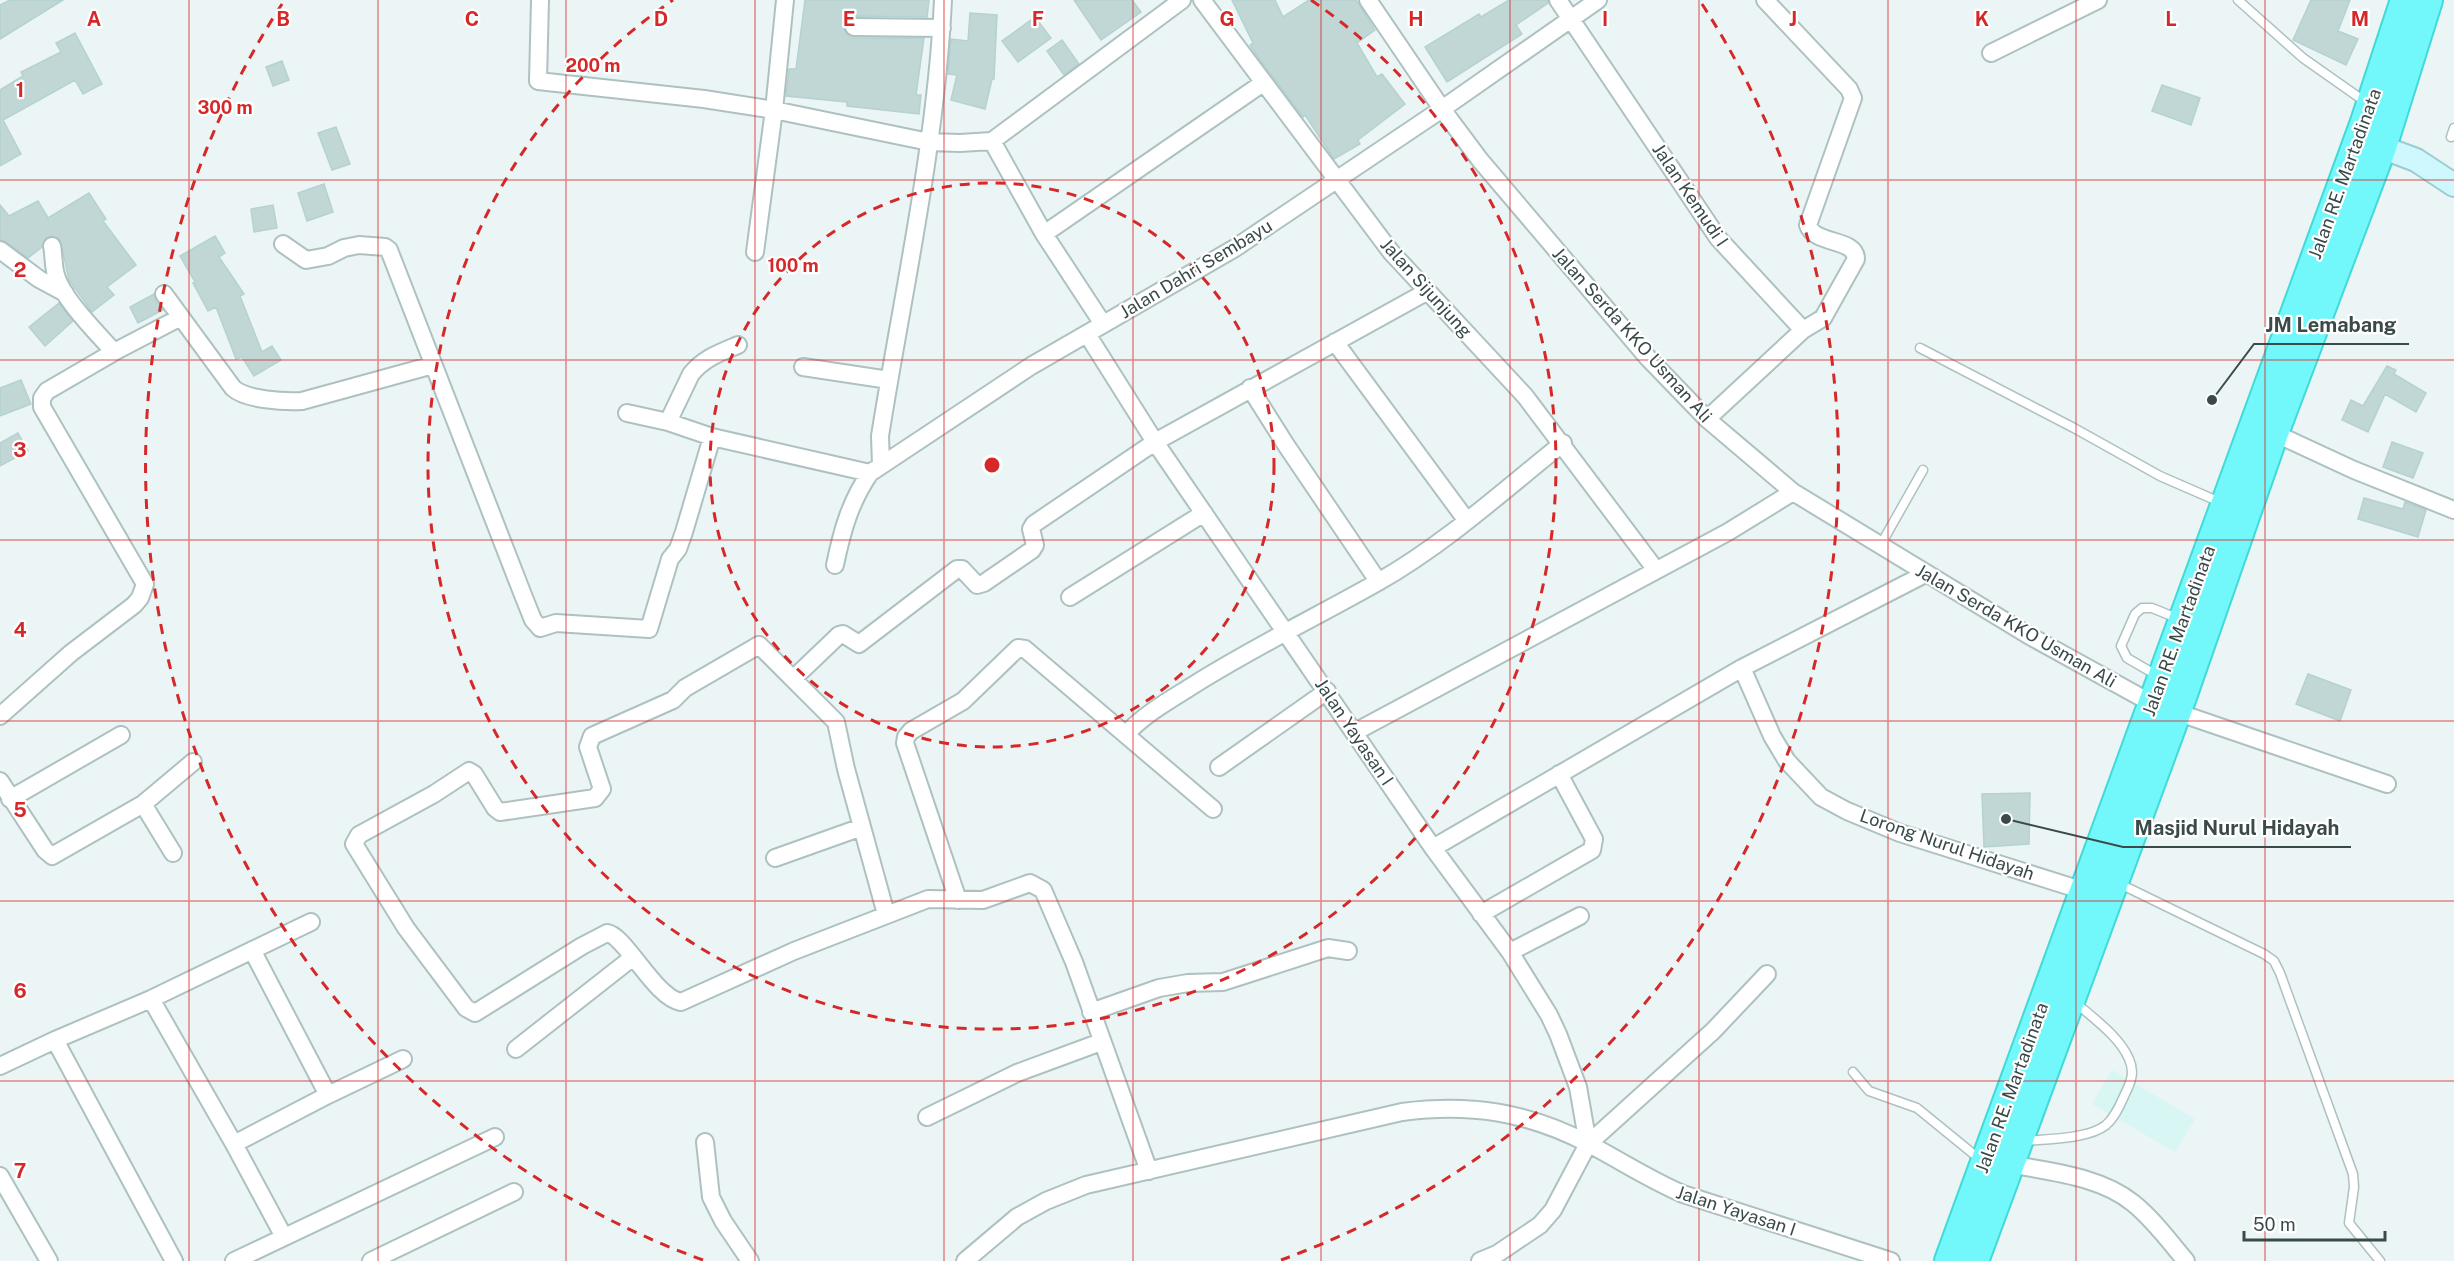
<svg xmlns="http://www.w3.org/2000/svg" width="2454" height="1261" font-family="'Public Sans',sans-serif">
<rect width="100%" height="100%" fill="#ecf5f5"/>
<!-- commercial -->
<path fill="#d8f6f4" d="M2112 1070 2195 1119 2175 1152 2092 1104Z"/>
<!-- building -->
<path fill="#c1d7d6" stroke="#b4d2d0" stroke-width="1.5" d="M10 0H63L0 39V5Z
M805 0H929L927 17 854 16 848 18 844 26 845 33 854 38H924L916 95H921L919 114 847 106V102L786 96 789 69H796Z
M1074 0H1132L1141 12 1101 40Z
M1232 0H1275L1283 17 1309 0H1356L1375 30 1357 43 1377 77 1382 74 1405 104 1358 140 1360 144 1334 159 1305 115 1303 117 1255 53 1250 45 1253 43Z
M1509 0H1548V3L1516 25 1522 34 1447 82 1425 47 1479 14 1481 17Z
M2311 0H2350L2338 31 2358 39 2346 65 2293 40Z
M970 13 997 15 994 79H992L985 109 951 100 957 75 948 74 951 39 968 41Z
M1035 17 1051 38 1018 62 1002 41Z
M75 33 102 84 83 94 75 80 3 120 21 154 0 166V90L23 76 21 72 61 52 56 43Z
M1062 40 1079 64 1064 75 1047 51Z
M282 61 289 80 273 86 266 67Z
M2162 85 2200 98 2191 125 2152 111Z
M336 127 350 164 332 170 318 133Z
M324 184 333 212 307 221 298 193Z
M89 193 106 219 103 221 136 265 107 287 114 295 92 312 69 280 60 239 51 236 46 238 42 247 28 258 6 242 0 240V205L9 216 38 201 48 218Z
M273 205 277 228 254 232 251 209Z
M215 236 225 253 219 257 244 294 240 296 262 352 272 346 281 360 254 376 242 357 236 359 216 307 208 311 193 283 195 282 180 256Z
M154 294 163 310 138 323 130 307Z
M59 303 73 321 45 346 29 327Z
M2387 366 2396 370 2394 374 2426 393 2416 412 2385 394 2368 432 2342 420 2351 400 2363 406Z
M21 380 31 404 0 416V388Z
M18 433 28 451 0 466V443Z
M2392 442 2423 453 2413 478 2383 467Z
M2364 498 2403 509 2405 502 2426 510 2418 537 2358 519Z
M2308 674 2351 690 2340 721 2296 704Z
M2030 793 2029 844 1984 847 1982 794Z"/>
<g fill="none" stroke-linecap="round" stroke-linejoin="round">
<defs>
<path id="lane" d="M2238 0 2303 58 2367 103
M2451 137 2454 128
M1920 348 2074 428 2160 476 2222 503
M1880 546 1923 470
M2158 676 2127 658 2121 646 2135 614 2142 608H2152L2179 619
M2118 883 2264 954 2274 961 2280 973 2353 1174 2354 1187 2349 1223 2380 1261
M1853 1072 1869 1091 1917 1108 1982 1161
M2025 1141C2047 1139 2089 1139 2106 1125 2115 1117 2120 1105 2125 1094 2131 1082 2135 1072 2129 1059 2119 1036 2094 1019 2075 1002"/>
<path id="street" d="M540 0 538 81 704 99 774 110 929 142 960 143 992 141
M1202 0 1391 252 1525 396 1656 570
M1368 0 1442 109 1480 160 1648 358 1707 419 1793 492 2028 635 2153 704 2387 784
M1558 0 1718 238 1803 330 1707 419
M1765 0 1849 89 1853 98 1808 225C1814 245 1856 238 1856 259L1823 318 1803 330
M854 27 942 28
M1991 53 2098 0
M1044 234 1263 83
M283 244 306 260 328 256 344 248 359 245 385 247 389 250 523 595 533 620 540 628 556 623 649 629 670 559 678 549 684 532 712 437
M52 246C54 255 53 266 56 275 62 298 97 333 114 352
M0 250 39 279 65 293
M755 252 774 110 785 0
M164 294 233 388C246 400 285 402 302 401L433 365
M1103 324 1044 234 992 141 1182 0
M1087 334 1155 442 1433 848 1510 952 1549 1015 1558 1034 1578 1087 1588 1144 1553 1210 1540 1225 1497 1254 1480 1261
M1335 342 1467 521
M803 367 889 380
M1250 388 1286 445 1378 581
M627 413 668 422 712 437 870 473
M668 422 691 374C704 358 719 353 738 345
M2274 433 2354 470 2454 510
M881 465 880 436C903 291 936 147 943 0
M835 565C842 531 850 502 870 473L1031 366 1235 248 1442 109 1598 0
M1070 597 1204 513
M1742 668 1772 736 1787 761 1821 797 1847 811 1900 833 2084 891
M794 678 839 635 843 634 859 644 957 569H962L977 585 984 583 1032 550 1035 545 1031 529 1034 524 1155 442 1428 291
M0 716 71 653 134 605 140 598 145 584 42 407V398L47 391 114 352 181 317
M1355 732 1728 532 1793 492
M1126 734C1145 714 1168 701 1192 686 1252 648 1316 617 1378 582 1445 544 1503 491 1563 443
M1219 767 1327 691
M0 781 45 850 52 856 143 804 193 762
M10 799 121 735
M143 804 173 853
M1433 848 1742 668 1925 574
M775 858 862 827
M958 900 905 743 906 737 911 731 963 701 1018 648 1025 649 1213 809
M886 914 846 769 836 722 759 645 685 688 673 700 592 736 588 747 602 789 595 798 500 812 495 808 474 774 469 771 434 794 359 835 354 844 406 928 466 1008 475 1013 582 946 607 933C625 935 655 998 681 1002L794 951 928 899 983 900 1030 883 1043 890 1074 962 1149 1171
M1481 914 1592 850 1594 839 1559 774
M252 950 328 1095 403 1059
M1510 952 1580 916
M151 999 234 1144 284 1237
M1091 1012 1159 988 1188 983 1223 982 1328 948 1348 951
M55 1040 174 1261
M516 1049 632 958
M0 1066 55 1040 151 999 311 922
M927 1117 1017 1073 1101 1042
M705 1142 711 1197 723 1221 750 1261
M234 1144 328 1095
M1588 1144 1713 1031 1767 974
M2010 1164C2050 1172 2100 1176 2133 1203 2153 1219 2169 1241 2186 1261
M0 1176 49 1261
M234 1261 495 1137
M371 1261 514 1192
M965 1261 1017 1217 1046 1201 1086 1185 1402 1112C1470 1103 1528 1112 1589 1144 1621 1161 1650 1180 1683 1194L1891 1261"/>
<path id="secondary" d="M2368 142 2416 160 2454 185"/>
<path id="highway" d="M1949 1261 2365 122 2405 0
M1974 1261 2176 714 2274 433 2382 147 2428 0"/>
</defs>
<!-- lane casing -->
<use href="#lane" stroke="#aec1c1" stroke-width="11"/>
<!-- street casing -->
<use href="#street" stroke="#aec1c1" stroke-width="20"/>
<!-- secondary casing -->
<use href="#secondary" stroke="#9accd1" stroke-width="26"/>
<!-- highway casing -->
<use href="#highway" stroke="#41dad8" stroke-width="32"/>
<!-- lane -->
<use href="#lane" stroke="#fff" stroke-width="8"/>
<!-- street -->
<use href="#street" stroke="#fff" stroke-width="16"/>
<!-- secondary -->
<use href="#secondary" stroke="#cef8fd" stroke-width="22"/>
<!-- highway -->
<use href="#highway" stroke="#72f8fa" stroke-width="28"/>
</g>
<!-- grid -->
<path fill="none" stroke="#d62828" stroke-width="1.5" stroke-opacity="0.55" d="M189 0V1261M378 0V1261M566 0V1261M755 0V1261M944 0V1261M1133 0V1261M1321 0V1261M1510 0V1261M1699 0V1261M1888 0V1261M2076 0V1261M2265 0V1261M0 180H2454M0 360H2454M0 540H2454M0 721H2454M0 901H2454M0 1081H2454"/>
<!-- distance rings -->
<g fill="none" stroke="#d62828" stroke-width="3" stroke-dasharray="10 8">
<circle cx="992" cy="465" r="282"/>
<path d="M1311 0A564 564 0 1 1 673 0"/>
<path d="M703 1260A846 846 0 0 1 282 4M1702 4A846 846 0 0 1 1281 1260"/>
</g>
<g text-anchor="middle" stroke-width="4.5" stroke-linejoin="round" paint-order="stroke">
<!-- street labels -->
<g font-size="18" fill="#394a49" stroke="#fff">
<text transform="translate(2345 174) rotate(-70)" y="6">Jalan RE. Martadinata</text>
<text transform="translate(1690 195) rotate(56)" y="6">Jalan Kemudi I</text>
<text transform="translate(1196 269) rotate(-31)" y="6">Jalan Dahri Sembayu</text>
<text transform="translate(1426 288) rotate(48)" y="6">Jalan Sijunjung</text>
<text transform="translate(1632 335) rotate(48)" y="6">Jalan Serda KKO Usman Ali</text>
<text transform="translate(2016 626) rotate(30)" y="6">Jalan Serda KKO Usman Ali</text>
<text transform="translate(2179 631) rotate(-70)" y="6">Jalan RE. Martadinata</text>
<text transform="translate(1354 732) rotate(56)" y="6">Jalan Yayasan I</text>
<text transform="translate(1947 845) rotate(19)" y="6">Lorong Nurul Hidayah</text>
<text transform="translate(2012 1088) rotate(-70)" y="6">Jalan RE. Martadinata</text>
<text transform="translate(1736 1211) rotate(18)" y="6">Jalan Yayasan I</text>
</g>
</g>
<g font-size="20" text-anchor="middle" font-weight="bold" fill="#d62828" stroke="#fff" stroke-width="4.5" stroke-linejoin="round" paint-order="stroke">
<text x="94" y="26">A</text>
<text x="283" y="26">B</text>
<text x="472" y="26">C</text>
<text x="661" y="26">D</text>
<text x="849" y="26">E</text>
<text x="1038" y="26">F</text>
<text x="1227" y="26">G</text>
<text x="1416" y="26">H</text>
<text x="1605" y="26">I</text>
<text x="1793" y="26">J</text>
<text x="1982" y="26">K</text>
<text x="2171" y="26">L</text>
<text x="2360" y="26">M</text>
<text x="20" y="97">1</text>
<text x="20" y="277">2</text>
<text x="20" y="457">3</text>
<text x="20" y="637">4</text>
<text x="20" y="817">5</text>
<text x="20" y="998">6</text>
<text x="20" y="1178">7</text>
</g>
<circle cx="992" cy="465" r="9" fill="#d62828" stroke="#fff" stroke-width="3"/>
<g font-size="18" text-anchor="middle" font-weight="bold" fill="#d62828" stroke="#fff" stroke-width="4.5" stroke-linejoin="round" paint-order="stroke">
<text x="593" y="72">200 m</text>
<text x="225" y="114">300 m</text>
<text x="793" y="272">100 m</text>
</g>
<!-- callouts -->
<path fill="none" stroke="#394a49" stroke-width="2" d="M2212 400L2254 344H2409M2006 819L2123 847H2351"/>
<g fill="#394a49" stroke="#fff" stroke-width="2">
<circle cx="2212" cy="400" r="6"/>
<circle cx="2006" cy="819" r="6"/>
</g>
<g font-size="20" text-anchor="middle" font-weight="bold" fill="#394a49" stroke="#fff" stroke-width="4.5" stroke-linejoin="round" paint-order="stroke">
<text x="2331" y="332">JM Lemabang</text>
<text x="2237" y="835">Masjid Nurul Hidayah</text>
</g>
<!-- scale -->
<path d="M2244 1231v9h141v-9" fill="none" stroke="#394a49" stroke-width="3"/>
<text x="2253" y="1231" font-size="18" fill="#394a49" stroke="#ffffff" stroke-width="4.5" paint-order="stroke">50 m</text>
</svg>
